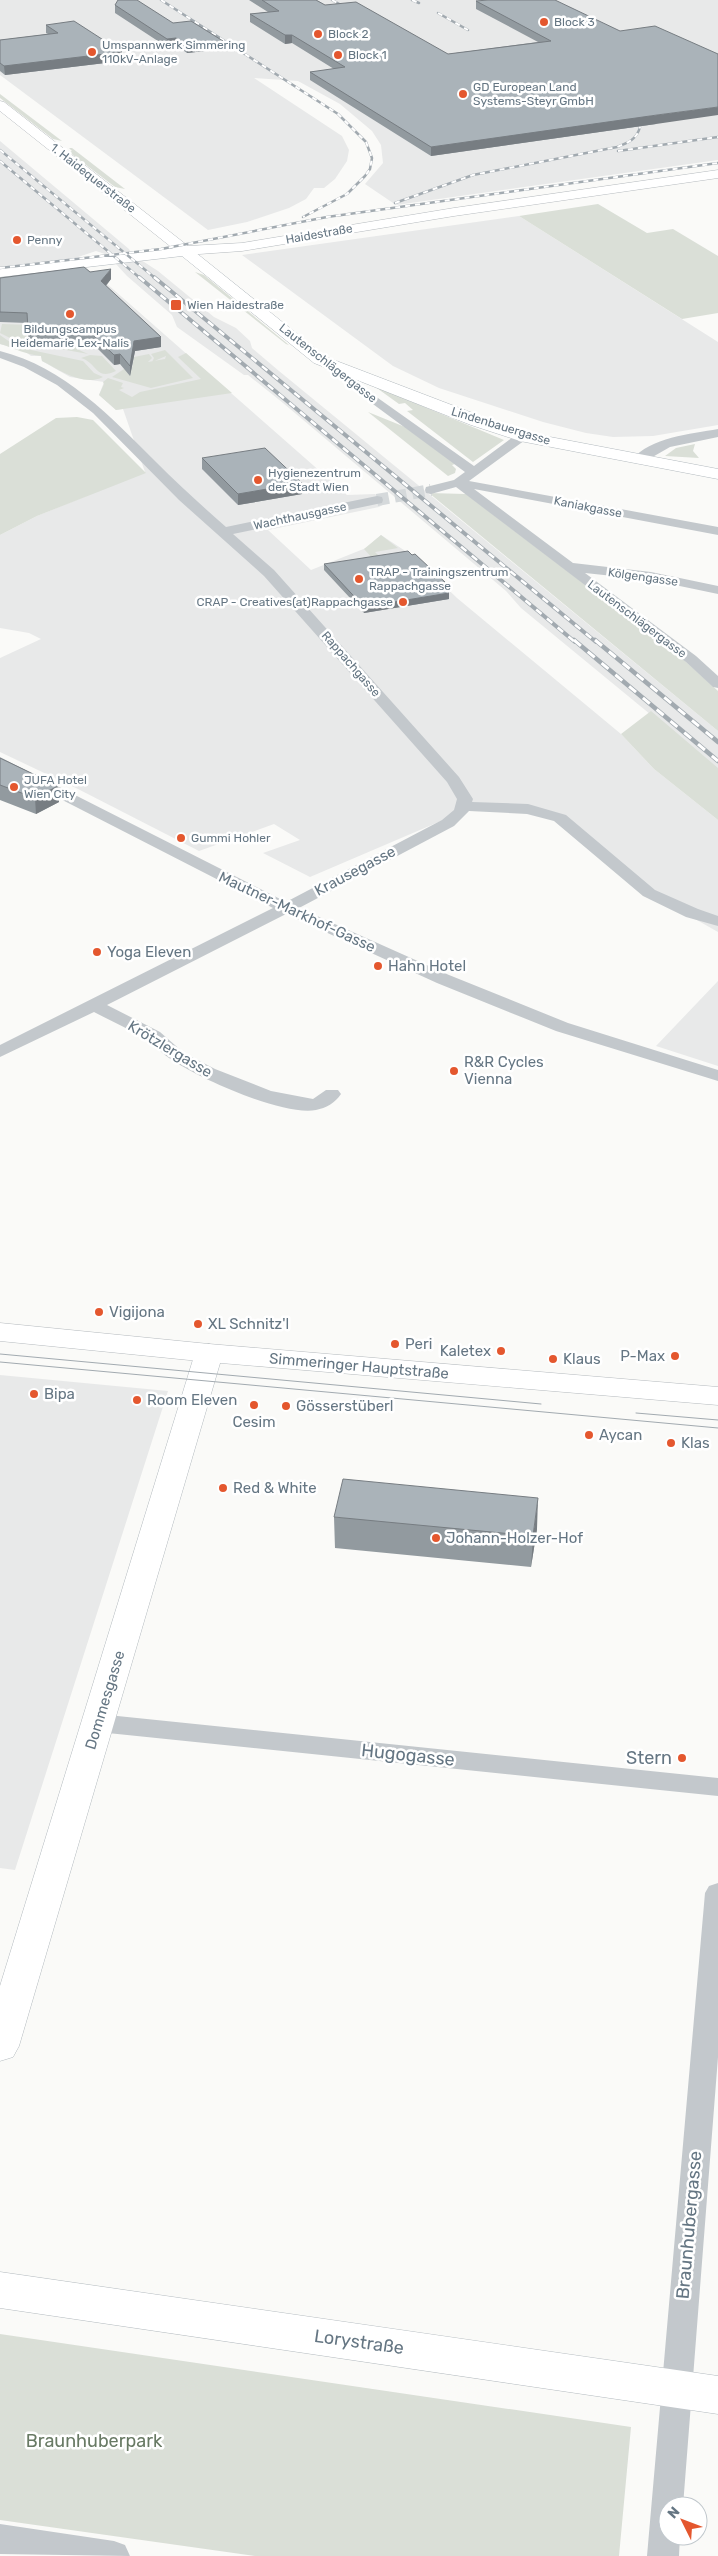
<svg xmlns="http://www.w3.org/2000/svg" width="718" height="2556" font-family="Rubik,sans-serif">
<rect width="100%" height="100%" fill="#fafaf8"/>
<!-- built -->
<path fill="#e8e9e9" d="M0 0H718V160L396 205 365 184 383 163 381 145 372 131 340 104 298 81 254 78 342 136 349 150 347 161 335 179 324 188H314L306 199 289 208 247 222 208 230 0 75Z
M0 141 129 249 130 251 105 254 96 251 69 260V262L0 269Z
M519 216 718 342V425L653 436 613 437 586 433 543 422 439 388 393 366 242 255Z
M141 260 158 271 214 317 236 328 250 341 252 348 279 371 718 731V770L521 608 506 591 473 563 283 403 248 375H244L177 327 172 315 127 276 115 263Z
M84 266 106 283 347 495 375 494 386 503 379 507 268 530 311 570 366 548 381 535 416 558 457 598 621 734 654 769 718 820V932L649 893 560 818 476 806 310 877 263 853 300 840 274 824 199 851 78 789 0 752V658L41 639 29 633 0 628V535L37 516 145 472 123 409 116 410 99 395 104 382 70 377 42 361 41 356H31L23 350 0 344V277Z
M718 981V1066L656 1046Z
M0 1375 168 1391 15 1870 0 1868Z"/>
<!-- green -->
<path fill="#dadfd7" d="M0 94 62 141 53 139 0 98Z
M69 148H72L125 189 115 187 69 152 72 151Z
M598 204 647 233 673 229 718 256V313L682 319 519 216Z
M195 272 204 275 289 345 286 344Z
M2 324 31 325 40 334 25 328 21 329 27 333 26 339H12L0 333Z
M0 335 17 347 83 361 94 373 103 377C83 387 60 370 42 361L41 356C27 355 14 348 0 344Z
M32 340 63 342 72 346 79 343 88 346 79 350 88 354 28 343V341Z
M165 350 193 378 151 388 112 377 124 369 132 368 134 357 149 354 152 358 148 362 165 359 166 356 152 362 154 358 151 354Z
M186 353 232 393 116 410 99 395 104 384 103 382 108 378 123 383 121 387 124 388 119 390 132 397 140 392 201 379 178 357Z
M90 355 102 356 116 371C95 381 98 363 81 358Z
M374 386 504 440 473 462 407 411 413 410 405 403 399 404Z
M368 412 405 427 455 464 452 465 456 469 455 473 448 476Z
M77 417 93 420 146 473 37 516 0 535V454L56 418Z
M695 444 693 451 699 458 665 456 676 448Z
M429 493 466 494 683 659 718 691V731Z
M381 535 398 548 375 552 382 559 374 560 364 549Z
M651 711 718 768V820L654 769 621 734Z
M0 2334 631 2427 619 2556H255L0 2520Z"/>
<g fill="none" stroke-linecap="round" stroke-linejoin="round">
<!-- street-tunnel -->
<path stroke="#d5d9db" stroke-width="12" stroke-dasharray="12 6" stroke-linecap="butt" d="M377 500 431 490"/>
<defs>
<path id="secondary" d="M185 247 190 248 326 357 483 417 529 433 718 469V479L520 441 471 425 314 363 182 256 0 277V269Z
M209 1344 219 1347 223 1353 19 2046 13 2057 0 2061V1986L195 1353 199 1347Z
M0 2272 718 2376V2414L0 2308Z"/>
<path id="primary" d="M0 101 4 102 188 246 242 243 454 208 718 170V178L454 216 242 251 185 255 180 254 0 111Z
M0 1323 209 1344 718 1387V1405L209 1362 0 1341Z"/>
</defs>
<!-- secondary casing -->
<use href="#secondary" stroke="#b3babf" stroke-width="1"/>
<!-- primary casing -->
<use href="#primary" stroke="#b5babe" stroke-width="1"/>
<!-- street -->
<path fill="#c3c8cc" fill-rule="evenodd" d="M0 351C64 367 111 417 156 462 179 485 202 506 226 527L377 496 382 497 383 500 382 503 377 504 233 534 274 570 459 777 473 799 472 802 528 804 566 815 655 890 698 909 718 916V926L686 917 643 896 554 821 527 814 469 811 454 826 299 908 449 975 568 1023 718 1070V1081L556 1031 437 983 286 914 107 1005 160 1032 184 1053 215 1069 271 1091 313 1099 326 1090H338L341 1094C335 1103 326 1108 316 1110 282 1116 201 1079 172 1060 162 1054 155 1045 145 1039 129 1029 111 1021 94 1012L0 1057V1045L273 908 0 768V757L286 902 442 820 454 810 457 799 447 782 264 576 179 500 93 413 57 385 24 367 0 358Z
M320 357 474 466 513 437 530 434 532 437 521 443 469 481 718 527V535L474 489 573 563 651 572 718 586V594L651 580 585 573 696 656 718 676V688L713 687 686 662 456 487 431 494 426 493 425 490 426 487 454 480 465 472 316 362V358Z
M718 429V437L670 447 642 463 638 464 632 460C650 437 691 434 718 429Z
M98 1714 718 1778V1796L98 1732 89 1729 86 1723 89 1717Z
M718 1883V2057L683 2506H668V2536H680L679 2556H647L705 1893 709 1886Z
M0 2524 114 2541 125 2545 130 2556 0 2554Z"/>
<!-- secondary -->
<use href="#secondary" fill="#fff" fill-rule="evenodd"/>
<!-- primary -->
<use href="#primary" fill="#fff" fill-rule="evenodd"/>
<!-- tram -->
<path stroke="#a2aab0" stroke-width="1" d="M0 1354 541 1404
M0 1362 718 1428
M636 1413 718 1420"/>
<defs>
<path id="rail-far2" d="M161 0 338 114 366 142 372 158 370 169 365 176 347 194 303 217
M332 0 350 10
M412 0 419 3
M438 13 468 30
M0 150 155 278
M618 151 718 137
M0 161 140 278
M395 203 473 175 617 147C628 143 637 139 640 127L631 115
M0 268 161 249 327 217 718 163"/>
<path id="rail-far1" d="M139 277 575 642
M154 277 596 642"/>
<path id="rail" d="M574 640 718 761
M595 640 718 742"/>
</defs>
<!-- rail-far2 casing -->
<use href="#rail-far2" stroke="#a2aab0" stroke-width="2.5"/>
<!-- rail-far1 casing -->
<use href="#rail-far1" stroke="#a2aab0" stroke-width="4"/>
<!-- rail casing -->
<use href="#rail" stroke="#a2aab0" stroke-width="4.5"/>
<!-- rail-far2 -->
<use href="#rail-far2" stroke="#fff" stroke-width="2" stroke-dasharray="5" stroke-linecap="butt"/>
<!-- rail-far1 -->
<use href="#rail-far1" stroke="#fff" stroke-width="2.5" stroke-dasharray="7" stroke-linecap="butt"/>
<!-- rail -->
<use href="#rail" stroke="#fff" stroke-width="3" stroke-dasharray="9" stroke-linecap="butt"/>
</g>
<!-- wall -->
<path fill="#929a9f" d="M249 0H316L325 5 448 54 538 42 476 9V1L555 0 656 124 431 156 310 80V72L334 69 292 43 285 44 250 22V14L268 12Z
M115 5 173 23 223 41V49L187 53 177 46 167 47 115 13Z
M46 25 122 52V61L5 75 0 71V40L48 34 46 33Z
M90 272 111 279 106 286 161 337V347L135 351 130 376 120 364 114 365 89 340 28 339V323L0 322V278Z
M202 458 302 483V494L238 505 202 469Z
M324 564 445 582V588H444L449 599 364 613 324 570Z
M0 758 58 786 59 802 36 814 0 800Z
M334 1517 537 1529 531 1567 335 1548Z"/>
<!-- shaded-wall -->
<path fill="#777d82" d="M285 35H292V43L285 44Z
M176 38 177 46 167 47V39Z
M223 41V49L187 53V45Z
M122 52V61L5 75 4 66Z
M718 107V115L656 124 431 156V147L657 115Z
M111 269V279L101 291V281Z
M161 337V347L135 351 130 376V366L134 341Z
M120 354V364L114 365V355Z
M302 483V494L238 505V494Z
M445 582V588L439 589V583Z
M449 593V599L364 613V607Z
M58 786 59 802 36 814 35 798Z
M538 1498 537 1529 531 1567 533 1536Z"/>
<!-- building -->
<path fill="#aab3b9" stroke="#777d82" d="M118 0H137L173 23 191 21 223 41 187 45 176 38 167 39 115 5Z
M262 0H316L325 5 356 2 448 54 551 41 476 1 488 0H555L620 31 655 26 718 54V107L657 115 431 147 310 72 345 67 292 35H285L250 14 279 11Z
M74 21 122 52 4 66 0 63V40L58 33 46 25Z
M84 267 90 272 111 269 101 281 161 337 134 341 130 366 120 354 114 355 88 330 28 329 27 313 0 312V278Z
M265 448 302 483 238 494 202 458Z
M408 551 412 555 415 554 445 582 439 583 449 593 364 607 324 564Z
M0 758 58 786 35 798 0 785Z
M343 1479 538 1498 533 1536 334 1517Z"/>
<!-- markers -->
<g fill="#e4572e" stroke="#fff" stroke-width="2">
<circle cx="544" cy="22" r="5"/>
<circle cx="318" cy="34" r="5"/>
<circle cx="92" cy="52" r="5"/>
<circle cx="338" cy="55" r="5"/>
<circle cx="463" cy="94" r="5"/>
<circle cx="17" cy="240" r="5"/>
<rect x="170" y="299" width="12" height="12" rx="2.5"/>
<circle cx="70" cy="314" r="5"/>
<circle cx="258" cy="480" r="5"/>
<circle cx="359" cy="579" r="5"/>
<circle cx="403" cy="602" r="5"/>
<circle cx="14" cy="787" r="5"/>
<circle cx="181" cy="838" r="5"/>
<circle cx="97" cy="952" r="5"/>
<circle cx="378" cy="966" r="5"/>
<circle cx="454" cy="1071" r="5"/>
<circle cx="99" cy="1312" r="5"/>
<circle cx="198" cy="1324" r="5"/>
<circle cx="395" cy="1344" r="5"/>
<circle cx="501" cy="1351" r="5"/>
<circle cx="675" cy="1356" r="5"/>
<circle cx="553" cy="1359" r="5"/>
<circle cx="34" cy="1394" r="5"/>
<circle cx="137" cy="1400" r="5"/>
<circle cx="254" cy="1405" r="5"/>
<circle cx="286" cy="1406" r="5"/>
<circle cx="589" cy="1435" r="5"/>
<circle cx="671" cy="1443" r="5"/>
<circle cx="223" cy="1488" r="5"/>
<circle cx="436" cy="1538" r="5"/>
<circle cx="682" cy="1758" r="5"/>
</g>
<g text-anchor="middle" stroke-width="5" stroke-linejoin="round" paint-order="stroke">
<!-- far-poi labels -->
<g font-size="12" fill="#657683" stroke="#fff" text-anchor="start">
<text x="554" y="26">Block 3</text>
<text x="328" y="38">Block 2</text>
<text x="102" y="49">Umspannwerk Simmering<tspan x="102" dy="14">110kV-Anlage</tspan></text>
<text x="348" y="59">Block 1</text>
<text x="473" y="91">GD European Land<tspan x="473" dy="14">Systems-Steyr GmbH</tspan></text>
<text x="27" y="244">Penny</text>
<text x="187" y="309">Wien Haidestraße</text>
<text x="70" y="333" text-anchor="middle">Bildungscampus<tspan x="70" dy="14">Heidemarie Lex-Nalis</tspan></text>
<text x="268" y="477">Hygienezentrum<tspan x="268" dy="14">der Stadt Wien</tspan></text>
<text x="369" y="576">TRAP - Trainingszentrum<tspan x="369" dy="14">Rappachgasse</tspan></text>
<text x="393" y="606" text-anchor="end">CRAP - Creatives(at)Rappachgasse</text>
<text x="24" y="784">JUFA Hotel<tspan x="24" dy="14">Wien City</tspan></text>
<text x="191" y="842">Gummi Hohler</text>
</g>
<!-- far-street labels -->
<g font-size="12" fill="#657683" stroke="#fff">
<text transform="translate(93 178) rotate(38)" y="4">1. Haidequerstraße</text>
<text transform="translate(319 234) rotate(-10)" y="4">Haidestraße</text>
<text transform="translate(328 363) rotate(38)" y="4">Lautenschlägergasse</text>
<text transform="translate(501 426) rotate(17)" y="4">Lindenbauergasse</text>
<text transform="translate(588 507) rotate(11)" y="4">Kaniakgasse</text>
<text transform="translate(300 516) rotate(-12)" y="4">Wachthausgasse</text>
<text transform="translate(643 577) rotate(8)" y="4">Kölgengasse</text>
<text transform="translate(637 619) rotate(37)" y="4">Lautenschlägergasse</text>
<text transform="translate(351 664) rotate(49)" y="4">Rappachgasse</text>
</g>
<!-- street labels -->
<g font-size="15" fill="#657683" stroke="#fff">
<text transform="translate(355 871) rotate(-28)" y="5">Krausegasse</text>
<text transform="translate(297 912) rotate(25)" y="5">Mautner-Markhof-Gasse</text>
<text transform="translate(170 1049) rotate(31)" y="5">Krötzlergasse</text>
<text transform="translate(359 1366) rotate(5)" y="5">Simmeringer Hauptstraße</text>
<text transform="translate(105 1700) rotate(-73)" y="5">Dommesgasse</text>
</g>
<!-- poi labels -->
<g font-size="15" fill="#657683" stroke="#fff" text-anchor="start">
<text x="107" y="957">Yoga Eleven</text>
<text x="388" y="971">Hahn Hotel</text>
<text x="464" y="1067">R&amp;R Cycles<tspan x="464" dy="17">Vienna</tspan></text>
<text x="109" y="1317">Vigijona</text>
<text x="208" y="1329">XL Schnitz'l</text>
<text x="405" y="1349">Peri</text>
<text x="491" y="1356" text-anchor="end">Kaletex</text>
<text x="665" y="1361" text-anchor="end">P-Max</text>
<text x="563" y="1364">Klaus</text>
<text x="44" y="1399">Bipa</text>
<text x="147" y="1405">Room Eleven</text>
<text x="296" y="1411">Gösserstüberl</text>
<text x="254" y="1427" text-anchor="middle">Cesim</text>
<text x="599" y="1440">Aycan</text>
<text x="681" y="1448">Klas</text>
<text x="233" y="1493">Red &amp; White</text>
<text x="446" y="1543">Johann-Holzer-Hof</text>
</g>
<!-- near-street labels -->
<g font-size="18" fill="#657683" stroke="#fff">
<text transform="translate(408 1755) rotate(6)" y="6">Hugogasse</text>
<text transform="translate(689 2225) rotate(-85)" y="6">Braunhubergasse</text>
<text transform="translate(359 2342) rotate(8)" y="6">Lorystraße</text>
</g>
<!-- near-poi labels -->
<g font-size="18" fill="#657683" stroke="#fff" text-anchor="end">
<text x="672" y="1764">Stern</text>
</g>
<!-- near-park labels -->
<g font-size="18" fill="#687a64" stroke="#fff">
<text x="94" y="2447">Braunhuberpark</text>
</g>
</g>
<!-- north arrow -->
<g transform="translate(683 2521) rotate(312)"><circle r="24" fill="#ffffff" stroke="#c1c8cd"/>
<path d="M0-4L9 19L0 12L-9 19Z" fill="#e4572e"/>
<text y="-8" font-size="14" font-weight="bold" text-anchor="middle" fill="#657683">N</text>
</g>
</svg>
